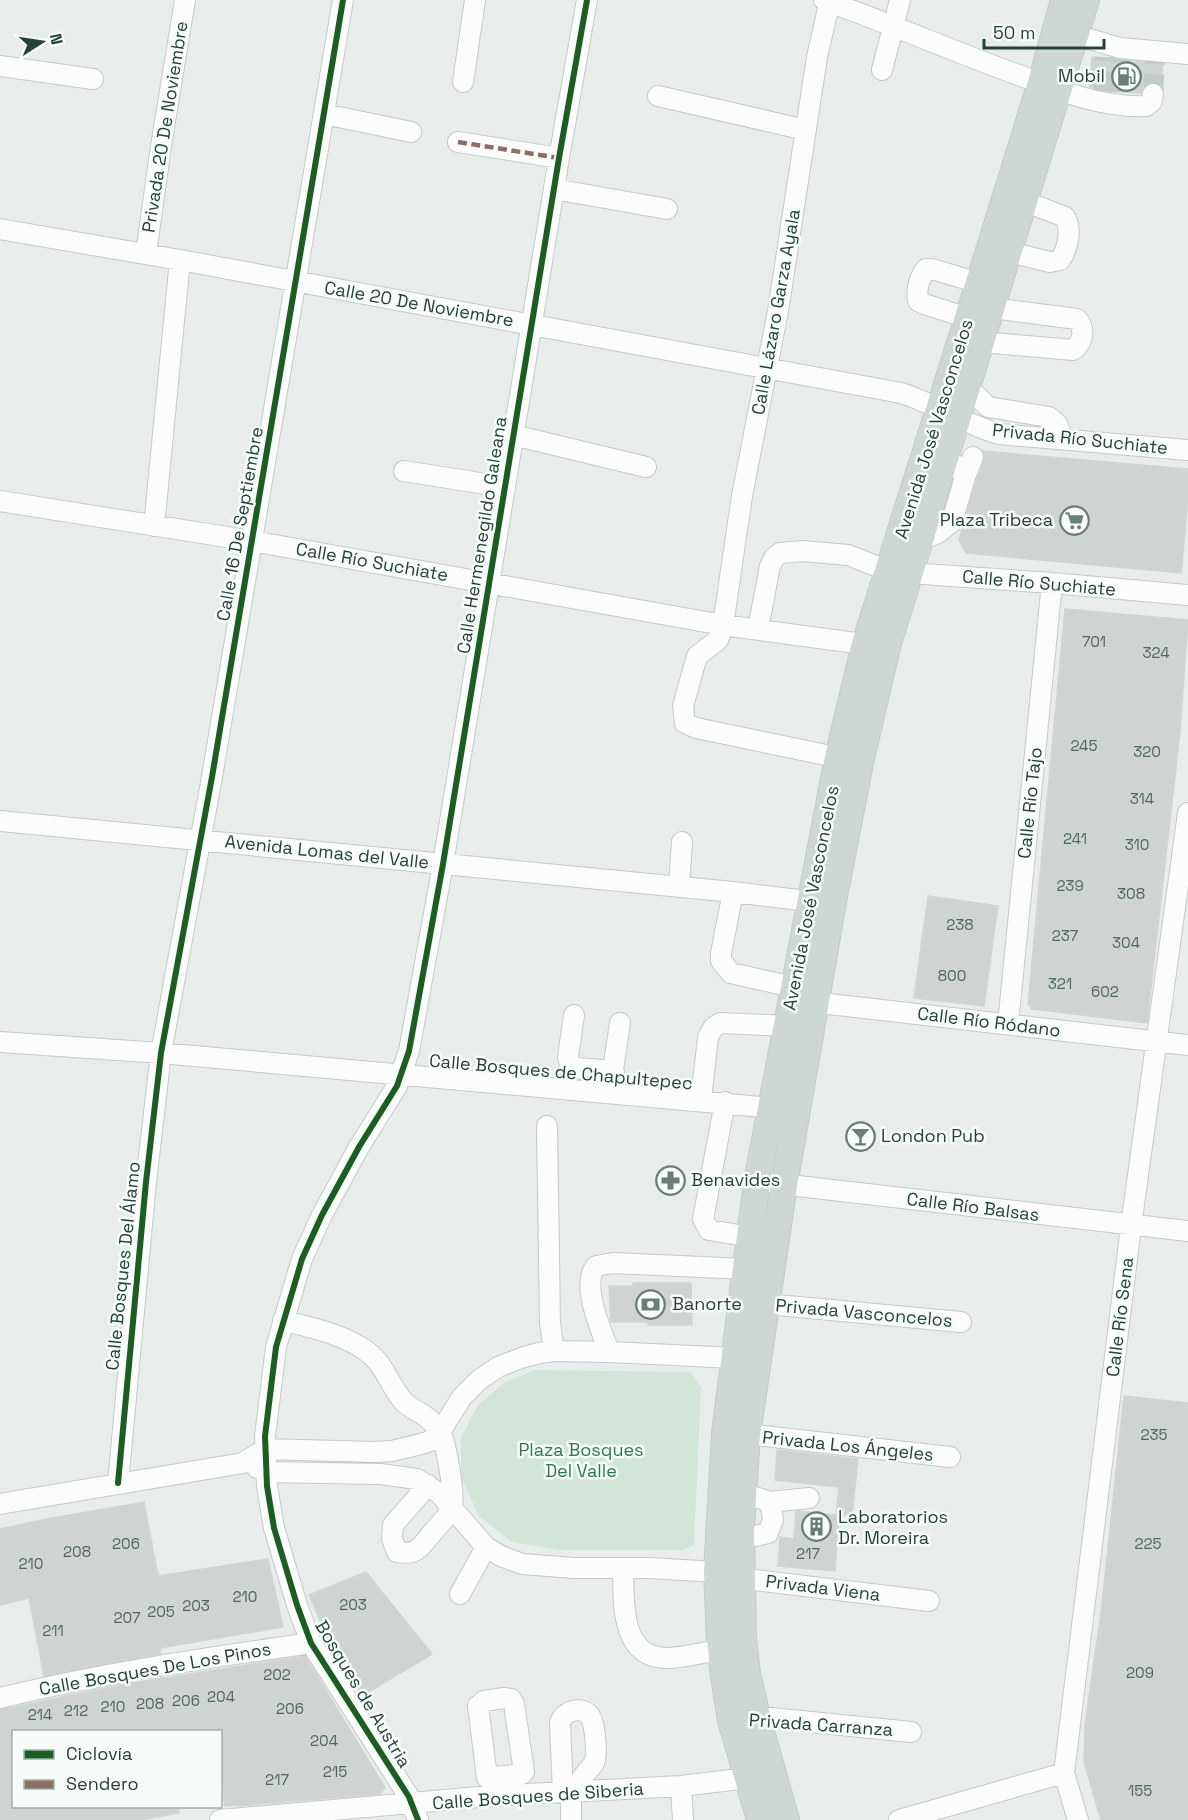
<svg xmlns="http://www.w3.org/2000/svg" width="1188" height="1820" font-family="'Space Grotesk',sans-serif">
<rect width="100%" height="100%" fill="#e8edeb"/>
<!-- green -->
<path fill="#d1e6d8" d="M534 1370 690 1372 701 1387 694 1545 683 1550H561L512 1542 479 1516 461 1477V1438L477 1406 504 1383Z"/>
<!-- building -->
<path fill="#cfd4d2" stroke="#d1d6d4" stroke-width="1.5" d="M1092 57 1163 64 1161 85 1155 82 1148 83 1143 87 1141 93 1108 91 1090 87Z
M983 451 1188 469V500L1181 573 966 553 959 540 976 481 984 461Z
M1065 609 1188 620 1180 732 1147 1023 1032 1009 1028 1004Z
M928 896 998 906 984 1006 914 998Z
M633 1283H691L692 1325H648V1322H611L609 1286H633Z
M1124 1396 1188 1403V1820H1101L1084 1762 1085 1724 1101 1613Z
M777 1450 858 1459 852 1516 839 1515 835 1571 778 1566 780 1537 794 1539 796 1511 836 1515 839 1487 775 1480Z
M144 1502 158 1576 268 1559 283 1627 160 1648V1654L44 1676 29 1598 0 1605V1529L46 1519Z
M366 1572 432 1654 362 1696 332 1648 309 1595Z
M305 1656 383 1784 385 1788 380 1794 237 1806V1805L225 1806 220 1771V1731H14V1806H178L179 1813 141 1820H0V1710L118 1685Z"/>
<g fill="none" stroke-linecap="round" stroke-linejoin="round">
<!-- minor-tunnel -->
<path stroke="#c1cbc8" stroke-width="20" stroke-dasharray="20 10" stroke-linecap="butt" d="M1103 91 1105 57
M1118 92 1120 59
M1153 94 1155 61"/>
<defs>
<path id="minor" d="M824 0C888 23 950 50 1013 73 1057 89 1099 108 1146 106L1152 101 1153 94
M830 0 817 57 778 311 742 496 723 625 718 640 697 656 683 706 685 723 696 728 850 760
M1062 31 1120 48 1188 54
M0 66 93 79
M882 70 900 0
M463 82 475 0
M658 96 806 130
M324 114 411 132
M458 142 559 158
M554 189 667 209
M0 229 180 260 901 393C936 404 964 424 999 434L1188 450
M1009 252 1050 262 1060 260C1068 249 1072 229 1065 217L1024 201
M146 254 161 146 185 0
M968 318 924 304 918 301C916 290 919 278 926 269H932L979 283
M982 342 1073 350C1083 343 1086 329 1077 319L992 308
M968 387 988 407 1049 417 1057 424 1063 439
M513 435 646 467
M404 471 505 487
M965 477 973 457
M0 501 252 541 723 625 878 646
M154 526 180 260
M919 540 938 533 952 522 965 477 959 467 945 459
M758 629 770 566 774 558 780 553 803 551 848 555 876 566 909 573 1052 583 1188 595
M0 821 733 892 824 903
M679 887 682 842
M733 892 721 953V961L731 973 784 985 829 1004 1188 1045
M574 1015 568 1057 570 1065 577 1068 614 1071
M1008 1024 1052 583
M0 1042 161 1053 783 1109
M611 1083 620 1023
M701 1100 708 1037 713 1028 720 1023 787 1026
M725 1102 703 1219 709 1230 751 1237
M547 1126 550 1323 554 1351
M772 1183 1188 1231
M766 1304 961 1322
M283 1320C310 1328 341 1333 365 1350 385 1364 388 1383 403 1401 411 1410 424 1413 432 1422 435 1425 439 1430 441 1433 446 1445 455 1493 452 1506 450 1514 439 1525 433 1532 421 1546 418 1556 397 1552L392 1539 393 1525 428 1485
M609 1352C602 1331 580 1285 596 1266L613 1263 746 1269
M747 1434 950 1457
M257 1468 267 1472 380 1474 417 1479 439 1493 486 1547 501 1556 522 1564 574 1568H649L717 1572 755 1580 929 1601
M118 1483 146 1182 161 1053 212 777 343 0
M770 1502 809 1498
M0 1504 243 1463 265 1449 374 1452 392 1451 421 1444 430 1441 440 1432 462 1397 479 1380 498 1367 524 1357 539 1353 554 1351 609 1352 735 1358
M741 1536H755L768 1533 773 1520 770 1502 743 1493
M623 1568C624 1599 619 1657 666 1658 684 1658 703 1652 721 1650
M460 1594 486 1547
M0 1698C103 1673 206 1658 311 1643
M504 1698 511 1699 514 1704 524 1772 522 1774 487 1778 478 1706 484 1701Z
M746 1718H771L911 1732
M681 1786 683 1820
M563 1793 560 1723C563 1711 582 1705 590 1716 595 1724 598 1755 594 1763 584 1778 581 1772 580 1792
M571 1793V1820
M220 1820 490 1796 681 1786 748 1778
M418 1820 409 1797 311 1643 297 1605 274 1528 267 1486 265 1436 276 1347 302 1259 322 1215 359 1147 397 1086 409 1051 443 864 559 158 587 0
M899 1820 1064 1773
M1078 1820 1064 1773 1131 1226 1188 813"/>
<path id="major" d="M760 1820 731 1720 724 1677 720 1638 717 1572 725 1433 757 1182 838 758 865 644 979 283 1041 83 1064 0
M786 1820 757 1717 747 1673 743 1640 741 1528 747 1434 784 1185 834 896 860 763 887 647 1086 0"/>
</defs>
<!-- minor casing -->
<use href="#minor" stroke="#c5cac8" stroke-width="22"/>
<!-- major casing -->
<use href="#major" stroke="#c3ccc9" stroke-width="28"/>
<!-- minor -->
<use href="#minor" stroke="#fcfcfc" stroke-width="20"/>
<!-- major -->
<use href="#major" stroke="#cfd7d5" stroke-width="26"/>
<!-- quiet -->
<path stroke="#8d6e63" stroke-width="4.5" stroke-dasharray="9 4.5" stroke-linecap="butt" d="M458 142 559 158"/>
<defs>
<path id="cycleway" d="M118 1483 146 1182 161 1053 212 777 343 0
M418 1820 409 1797 311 1643 297 1605 274 1528 267 1486 265 1436 276 1347 302 1259 322 1215 359 1147 397 1086 409 1051 443 864 559 158 587 0"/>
</defs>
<!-- cycleway casing -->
<use href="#cycleway" stroke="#f7fbf9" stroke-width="10"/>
<!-- cycleway -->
<use href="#cycleway" stroke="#1b5e20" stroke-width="6"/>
</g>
<!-- icons -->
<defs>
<symbol id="fuel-ring" viewBox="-11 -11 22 22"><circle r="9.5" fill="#f7fbf9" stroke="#697e78" stroke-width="1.5"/><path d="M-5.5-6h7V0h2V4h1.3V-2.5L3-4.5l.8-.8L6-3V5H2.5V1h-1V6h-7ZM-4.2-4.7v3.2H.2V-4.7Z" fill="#697e78"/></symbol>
<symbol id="supermarket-ring" viewBox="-11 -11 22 22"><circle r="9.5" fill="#f7fbf9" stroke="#697e78" stroke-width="1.5"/><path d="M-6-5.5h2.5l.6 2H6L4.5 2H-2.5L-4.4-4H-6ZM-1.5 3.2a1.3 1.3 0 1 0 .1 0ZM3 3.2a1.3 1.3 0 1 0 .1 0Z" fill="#697e78"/></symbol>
<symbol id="bar-ring" viewBox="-11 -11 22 22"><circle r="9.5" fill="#f7fbf9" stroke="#697e78" stroke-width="1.5"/><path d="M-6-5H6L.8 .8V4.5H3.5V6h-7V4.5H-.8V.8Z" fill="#697e78"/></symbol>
<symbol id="pharmacy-ring" viewBox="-11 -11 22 22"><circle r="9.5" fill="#f7fbf9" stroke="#697e78" stroke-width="1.5"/><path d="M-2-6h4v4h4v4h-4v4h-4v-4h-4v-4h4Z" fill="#697e78"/></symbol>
<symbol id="bank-ring" viewBox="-11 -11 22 22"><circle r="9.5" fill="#f7fbf9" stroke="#697e78" stroke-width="1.5"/><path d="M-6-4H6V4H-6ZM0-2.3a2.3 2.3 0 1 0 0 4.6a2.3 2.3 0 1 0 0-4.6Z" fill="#697e78"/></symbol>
<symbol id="building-ring" viewBox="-11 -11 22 22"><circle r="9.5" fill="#f7fbf9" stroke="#697e78" stroke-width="1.5"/><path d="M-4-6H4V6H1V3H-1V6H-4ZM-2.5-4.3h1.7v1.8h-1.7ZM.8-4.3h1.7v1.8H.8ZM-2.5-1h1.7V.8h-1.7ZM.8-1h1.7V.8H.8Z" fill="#697e78"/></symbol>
</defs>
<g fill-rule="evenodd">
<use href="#fuel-ring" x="1110" y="60" width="33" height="33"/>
<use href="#supermarket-ring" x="1058" y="504" width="33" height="33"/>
<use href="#bar-ring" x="844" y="1120" width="33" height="33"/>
<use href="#pharmacy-ring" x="654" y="1164" width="33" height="33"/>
<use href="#bank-ring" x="634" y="1288" width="33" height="33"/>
<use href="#building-ring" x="800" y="1510" width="33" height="33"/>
</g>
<g text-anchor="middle" stroke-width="5" stroke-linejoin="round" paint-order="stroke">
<!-- number labels -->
<g font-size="15" fill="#506761">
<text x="1094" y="647">701</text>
<text x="1156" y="658">324</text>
<text x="1084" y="751">245</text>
<text x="1147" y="757">320</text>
<text x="1142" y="804">314</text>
<text x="1075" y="844">241</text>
<text x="1137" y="850">310</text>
<text x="1070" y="891">239</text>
<text x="1131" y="899">308</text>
<text x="960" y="930">238</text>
<text x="1065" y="941">237</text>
<text x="1126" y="948">304</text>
<text x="952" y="981">800</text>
<text x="1060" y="989">321</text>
<text x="1105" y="997">602</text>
<text x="1154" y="1440">235</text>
<text x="126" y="1549">206</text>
<text x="1148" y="1549">225</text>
<text x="77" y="1557">208</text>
<text x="808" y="1559">217</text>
<text x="31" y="1569">210</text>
<text x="245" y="1602">210</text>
<text x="353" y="1610">203</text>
<text x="196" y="1611">203</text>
<text x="161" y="1617">205</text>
<text x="127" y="1623">207</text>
<text x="53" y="1636">211</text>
<text x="1140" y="1678">209</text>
<text x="277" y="1680">202</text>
<text x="221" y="1702">204</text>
<text x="186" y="1706">206</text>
<text x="150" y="1709">208</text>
<text x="113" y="1712">210</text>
<text x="290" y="1714">206</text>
<text x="76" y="1716">212</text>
<text x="40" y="1720">214</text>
<text x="324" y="1746">204</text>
<text x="335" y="1777">215</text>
<text x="277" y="1785">217</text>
<text x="1140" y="1796">155</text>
</g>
<!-- poi labels -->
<g font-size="18" fill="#24423a" stroke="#f7fbf9" text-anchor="start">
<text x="1105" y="82" text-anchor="end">Mobil</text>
<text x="1053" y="526" text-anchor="end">Plaza Tribeca</text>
<text x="881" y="1142">London Pub</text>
<text x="691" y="1186">Benavides</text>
<text x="672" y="1310">Banorte</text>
<text x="838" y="1523">Laboratorios<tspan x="838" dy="21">Dr. Moreira</tspan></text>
</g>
<!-- street labels -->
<g font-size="18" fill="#24423a" stroke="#f7fbf9">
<text transform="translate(165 127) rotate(-81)" y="6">Privada 20 De Noviembre</text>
<text transform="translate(419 304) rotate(10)" y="6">Calle 20 De Noviembre</text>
<text transform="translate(776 312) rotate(-80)" y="6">Calle Lázaro Garza Ayala</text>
<text transform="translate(934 429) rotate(-73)" y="6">Avenida José Vasconcelos</text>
<text transform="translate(1080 439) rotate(6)" y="6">Privada Río Suchiate</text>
<text transform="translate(240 524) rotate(-80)" y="6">Calle 16 De Septiembre</text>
<text transform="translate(482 535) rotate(-81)" y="6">Calle Hermenegildo Galeana</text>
<text transform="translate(372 562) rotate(10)" y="6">Calle Río Suchiate</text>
<text transform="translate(1039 583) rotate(5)" y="6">Calle Río Suchiate</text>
<text transform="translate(1030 803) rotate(-84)" y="6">Calle Río Tajo</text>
<text transform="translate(327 852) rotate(6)" y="6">Avenida Lomas del Valle</text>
<text transform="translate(811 898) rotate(-79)" y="6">Avenida José Vasconcelos</text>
<text transform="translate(989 1022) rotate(7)" y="6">Calle Río Ródano</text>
<text transform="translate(561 1072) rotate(5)" y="6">Calle Bosques de Chapultepec</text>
<text transform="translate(973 1207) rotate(7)" y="6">Calle Río Balsas</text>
<text transform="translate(123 1266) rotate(-84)" y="6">Calle Bosques Del Álamo</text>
<text transform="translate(864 1313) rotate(5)" y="6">Privada Vasconcelos</text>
<text transform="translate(1120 1317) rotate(-83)" y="6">Calle Río Sena</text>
<text transform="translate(848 1446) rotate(6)" y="6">Privada Los Ángeles</text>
<text transform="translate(823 1588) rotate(7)" y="6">Privada Viena</text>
<text transform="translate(155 1669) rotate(-10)" y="6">Calle Bosques De Los Pinos</text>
<text transform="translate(363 1694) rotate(59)" y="6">Bosques de Austria</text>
<text transform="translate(821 1725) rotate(4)" y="6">Privada Carranza</text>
<text transform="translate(538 1796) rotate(-4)" y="6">Calle Bosques de Siberia</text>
</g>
<!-- park labels -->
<g font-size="18" fill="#2d7a4b" stroke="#f7fbf9">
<text x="581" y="1456">Plaza Bosques<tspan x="581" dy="21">Del Valle</tspan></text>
</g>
</g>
<!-- legend -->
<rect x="12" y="1730" width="210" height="78" fill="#f7fbf9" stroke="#a3b1ad" stroke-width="1.5"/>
<rect x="24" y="1750" width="30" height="9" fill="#1b5e20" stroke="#a3b1ad" stroke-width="1.5"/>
<text x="66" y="1760" font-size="18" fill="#24423a">Ciclovía</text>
<rect x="24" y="1780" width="30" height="9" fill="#8d6e63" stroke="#a3b1ad" stroke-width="1.5"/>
<text x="66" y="1790" font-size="18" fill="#24423a">Sendero</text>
<!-- north arrow -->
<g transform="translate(42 42) rotate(78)" stroke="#f7fbf9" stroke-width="4.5" paint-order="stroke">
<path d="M0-4.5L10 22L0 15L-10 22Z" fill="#24423a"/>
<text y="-9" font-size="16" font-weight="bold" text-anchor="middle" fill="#24423a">N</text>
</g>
<!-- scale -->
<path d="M984 39v9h120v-9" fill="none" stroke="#24423a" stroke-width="3"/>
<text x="993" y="39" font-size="18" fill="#24423a" stroke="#f7fbf9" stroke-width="4.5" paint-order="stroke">50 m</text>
</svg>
